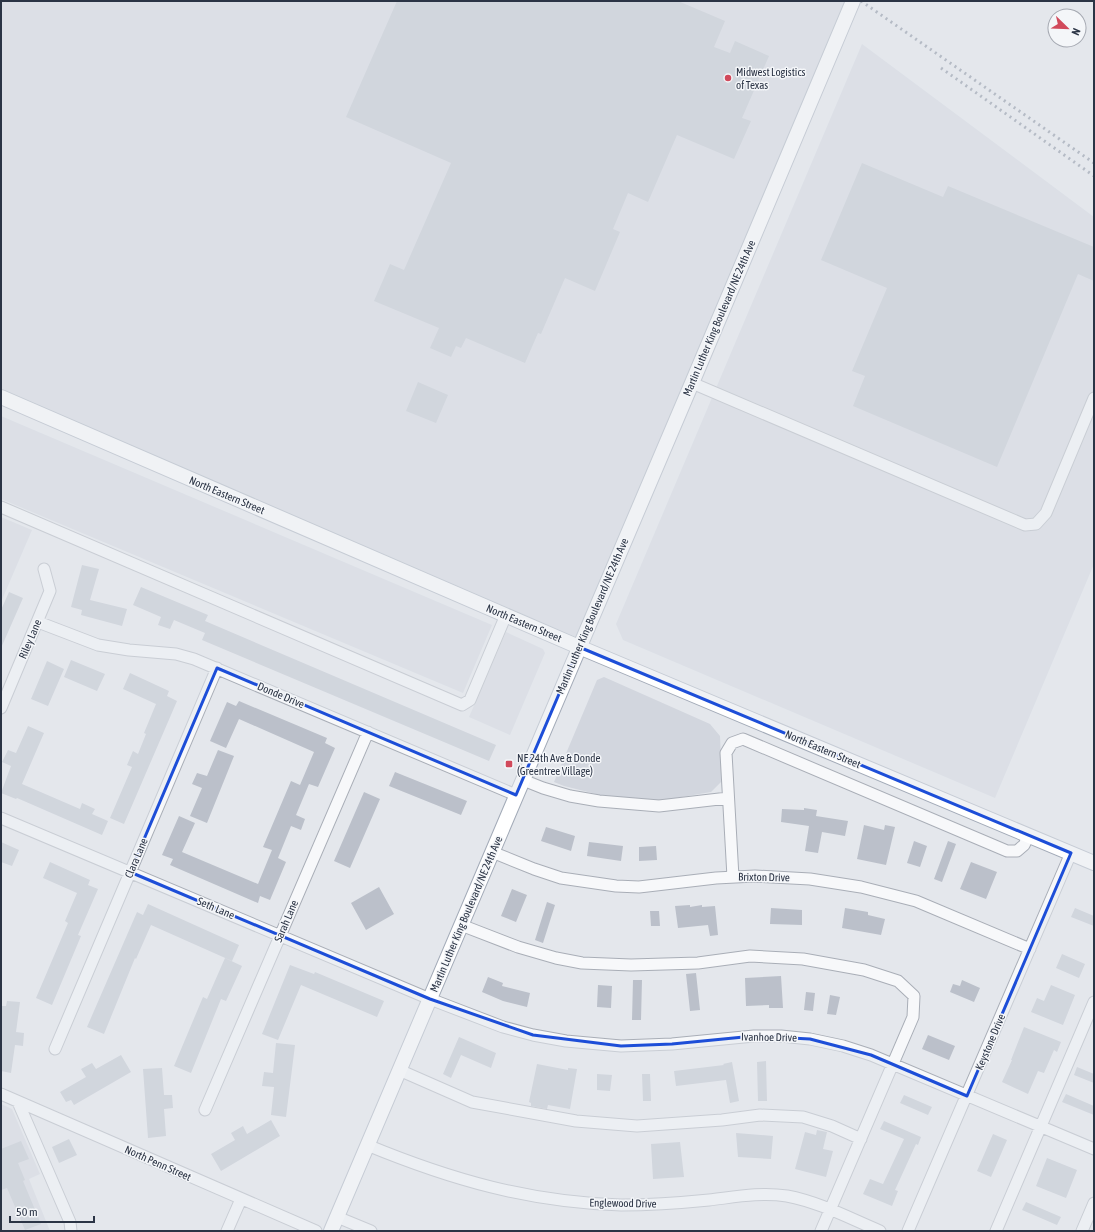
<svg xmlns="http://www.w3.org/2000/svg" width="1095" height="1232" font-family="'Asap Condensed',sans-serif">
<rect width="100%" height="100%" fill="#e4e7ec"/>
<!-- built -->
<path fill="#d2d6de" d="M1 1H846L576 637 1 390Z
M862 44 1094 217V564L995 798 623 640 616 624Z
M1 416 492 625 463 693 1 499Z
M1 517 32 530 1 602Z
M506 632 543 649 545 653 510 735 469 717Z
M604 677 710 724 720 736 722 781 711 792 658 801 600 795 564 786 554 782 597 680Z
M1 1104 12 1109 40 1174 29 1179 50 1231H1Z"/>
<!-- building -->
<path fill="#bbc0ca" d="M397 1H678L725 21 714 47 730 53 735 41 769 56 742 118 751 121 734 159 677 135 648 202 628 193 613 229 620 232 595 291 565 278 541 334 538 333 525 363 466 338 461 348 456 346 451 357 430 348 439 328 374 301 390 264 404 270 451 163 346 117Z
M862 163 943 197 948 186 1094 247V281L1078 274 997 467 853 406 865 376 852 371 887 288 821 260Z
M418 382 448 395 436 423 406 411Z
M82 565 99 569 90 600 127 609 122 626 81 615 82 610 71 607Z
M141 587 208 615 205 621 496 745 489 761 202 640 205 633 174 620 170 629 158 625 161 617 133 605Z
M9 592 23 598 1 648V610Z
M71 660 105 674 97 691 64 677Z
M47 661 64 669 48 706 31 699Z
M130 673 169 691 167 696 177 701 124 824 110 818 132 767 127 765 133 751 138 754 146 734 144 733 156 704 123 689Z
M239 701 327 738 325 743 335 748 318 787 309 784 296 815 305 819 301 830 291 826 278 858 286 862 270 900 260 896 258 903 170 865 173 859 162 855 179 816 195 823 182 852 258 884 272 850 263 847 291 781 300 785 314 752 239 719 226 748 210 741 227 702 236 706Z
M28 726 44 733 22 784 80 809 82 803 95 809 92 814 108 821 102 835 17 798 16 799 1 793 11 766 2 762 8 750 16 753Z
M218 750 234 756 207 823 190 816 202 788 192 784 197 773 207 776Z
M395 772 467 801 461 815 389 786Z
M364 792 380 799 350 868 334 861Z
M804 808 817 810 816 816 848 821 845 836 822 832 818 853 805 851 809 826 781 822 782 809 804 810Z
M864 825 884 830 885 825 895 827 886 865 857 859Z
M546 827 575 836 571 851 541 841Z
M914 841 927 846 920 867 907 863Z
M948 841 956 844 942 882 934 879Z
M1 842 19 850 12 866 1 862Z
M589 842 623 846 621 861 587 856Z
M656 846 657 860 639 861V847Z
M50 862 90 880 88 885 98 889 78 935 81 936 52 1005 36 998 68 923 65 921 77 893 43 878Z
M971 862 997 872 986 899 960 889Z
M379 887 394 914 366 930 351 903Z
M512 889 527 895 516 922 501 916Z
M547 902 555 905 543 943 535 940Z
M148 904 239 945 232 961 151 925 136 959 135 958 104 1034 87 1027 137 912 143 915Z
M690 905V907L702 905V907L715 906 718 935 710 936 708 925 678 928 675 906Z
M771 908 802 910V925L770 924Z
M845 908 868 912V915L885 919 881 935 842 928Z
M1075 908 1094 916V926L1071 917Z
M650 911H659L660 926H651Z
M1062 954 1085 964 1079 978 1056 968Z
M225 958 242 966 226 1001 221 999 191 1073 174 1066 203 997 207 999Z
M290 965 314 974 315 972 384 1001 377 1017 301 985 278 1040 262 1034Z
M696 973 700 1010 690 1011 686 974Z
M781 976 783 1008H769V1005L746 1006 745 978Z
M488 977 503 983 502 986 530 993 527 1007 503 1001 482 992Z
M633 980H642L641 1020H632Z
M962 980 980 988 974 1002 950 992 953 984 960 986Z
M598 985 612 986 611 1008 597 1007Z
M1051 985 1075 995 1063 1025 1031 1012 1037 998 1044 1001Z
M806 992 815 993 813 1011 804 1010Z
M830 995 840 997 836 1015 827 1014Z
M7 1001 20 1002 16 1032 24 1033 23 1046 15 1045 11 1073 1 1071V1006H6Z
M1024 1027 1061 1042 1057 1052 1054 1050 1044 1073 1038 1071 1028 1094 1002 1082 1012 1060H1011Z
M928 1035 955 1046 949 1060 922 1049Z
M459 1037 496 1053 491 1068 461 1055 451 1078 443 1074Z
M276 1043 295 1045 286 1117 271 1115 274 1087 262 1086 264 1072 273 1073Z
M121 1055 131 1072 74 1105 71 1100 66 1102 60 1092 86 1077 81 1069 92 1063 96 1069Z
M766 1061 767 1101H758L757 1062Z
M732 1062 739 1101 730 1103 726 1080 676 1086 674 1071 724 1065 723 1064Z
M537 1064 568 1070V1068L577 1069 570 1109 548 1105 547 1109 531 1106V1103L529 1102Z
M1077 1067 1094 1074V1083L1074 1075Z
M162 1068 164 1095H172L173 1108 164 1109 166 1136 148 1138 143 1069Z
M597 1074 612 1075 610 1091 597 1090Z
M642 1074H650L651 1101H643Z
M1066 1094 1094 1106V1115L1062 1102Z
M904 1095 932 1107 928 1115 900 1103Z
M271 1120 280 1136 221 1171 211 1154 235 1140 231 1133 243 1126 247 1134Z
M884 1121 921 1137 918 1145 916 1144 895 1190 898 1191 892 1206 863 1194 870 1179 883 1184 904 1139 880 1129Z
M817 1130 827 1132 823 1149 833 1151 826 1177 795 1169 805 1132 816 1135Z
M736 1133 773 1136 771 1159 738 1157Z
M993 1134 1007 1140 991 1177 977 1171Z
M69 1139 77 1155 59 1163 52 1147Z
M21 1141 29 1159 18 1163 25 1180 23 1181 41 1224 25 1230 7 1188 1 1190V1149Z
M680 1142 684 1177 653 1179 651 1144Z
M1047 1158 1077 1170 1066 1198 1036 1186Z
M1026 1202 1061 1217 1057 1225 1022 1210Z"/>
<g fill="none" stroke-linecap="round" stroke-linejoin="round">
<defs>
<path id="minor" d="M692 383 1025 525 1036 524 1046 513 1094 398
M1 507 462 705 470 700 506 615
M38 622 98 645 129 650 176 654 194 659 516 795
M1 708 50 591 44 569
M523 780 543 788 570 796 599 801 659 806 728 798
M1 818 430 999 503 1027 533 1035 566 1041 621 1046 672 1044 754 1036H781L810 1039 843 1046 871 1055 1094 1149
M492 852 534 869 561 878 616 886 639 887 716 878 755 876 810 879 861 887 916 901 1030 949
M733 877 726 753 732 743 743 739 1007 851H1017L1024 845 1029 835
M461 925 518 947 556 958 582 963 631 965 698 963 750 956 803 959 864 970 898 981 914 996 913 1017 821 1231
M55 1049 217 668
M399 1070 472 1102 576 1121 637 1126 722 1120 760 1115 803 1117 832 1126 861 1139
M1 1094 316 1231
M18 1102 70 1222 71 1231
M205 1110 368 732
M367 1145C452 1180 529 1202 621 1205 650 1205 679 1203 709 1200 735 1197 760 1192 787 1196 819 1202 849 1218 880 1231
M337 1217 371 1231
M227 1231 241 1199
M908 1231 1071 853
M996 1231 1094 1002
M1082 1231 1094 1203"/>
<path id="major" d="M1 397 579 647 1094 863
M331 1231 692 383 853 1"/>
</defs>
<!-- minor casing -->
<use href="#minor" stroke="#a9aeb7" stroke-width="13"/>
<!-- major casing -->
<use href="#major" stroke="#a3abb8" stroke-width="16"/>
<!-- minor -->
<use href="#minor" stroke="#f7f8fa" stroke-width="11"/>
<!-- major -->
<use href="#major" stroke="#fff" stroke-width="14"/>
<!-- rail -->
<path stroke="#7d8696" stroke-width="3" stroke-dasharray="2 4" stroke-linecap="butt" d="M861 1 1094 163
M941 68 1094 176"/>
</g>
<!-- marked area -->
<path d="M0 0H1095V1232H0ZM579 647 1071 853 967 1096 871 1055 810 1039 754 1036 672 1044 621 1046 533 1035 430 999 130 872 217 668 516 795Z" fill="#e4e7ec" fill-opacity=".55" fill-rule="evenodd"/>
<path fill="none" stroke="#1d4ed8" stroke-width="3" stroke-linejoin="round" d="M579 647 1071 853 967 1096 871 1055 810 1039 754 1036 672 1044 621 1046 533 1035 430 999 130 872 217 668 516 795Z"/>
<!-- markers -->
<g fill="#d1495b" stroke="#f4f6f9" stroke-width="1.5">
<circle cx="728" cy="78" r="4"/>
<rect x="505" y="760" width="8" height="8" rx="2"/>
</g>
<g text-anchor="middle" stroke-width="3" stroke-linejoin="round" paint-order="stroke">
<!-- poi labels -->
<g font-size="11" fill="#2b3445" stroke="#f4f6f9" text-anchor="start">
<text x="736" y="76">Midwest Logistics<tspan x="736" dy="13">of Texas</tspan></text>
<text x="517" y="762">NE 24th Ave &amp; Donde<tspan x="517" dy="13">(Greentree Village)</tspan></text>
</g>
<!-- street labels -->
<g font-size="11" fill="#2b3445" stroke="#f4f6f9">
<text transform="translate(719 318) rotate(-67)" y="4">Martin Luther King Boulevard/NE 24th Ave</text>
<text transform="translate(227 495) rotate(23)" y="4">North Eastern Street</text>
<text transform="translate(592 616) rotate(-67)" y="4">Martin Luther King Boulevard/NE 24th Ave</text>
<text transform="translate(524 623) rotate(23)" y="4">North Eastern Street</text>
<text transform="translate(30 639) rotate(-67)" y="4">Riley Lane</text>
<text transform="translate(281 695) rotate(23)" y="4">Donde Drive</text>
<text transform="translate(823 749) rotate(23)" y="4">North Eastern Street</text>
<text transform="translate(136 858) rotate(-67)" y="4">Clara Lane</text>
<text transform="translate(764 877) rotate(1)" y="4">Brixton Drive</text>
<text transform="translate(216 908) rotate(23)" y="4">Seth Lane</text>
<text transform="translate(466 914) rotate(-67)" y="4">Martin Luther King Boulevard/NE 24th Ave</text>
<text transform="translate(286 921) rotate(-67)" y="4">Sarah Lane</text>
<text transform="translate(769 1037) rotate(1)" y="4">Ivanhoe Drive</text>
<text transform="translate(990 1042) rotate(-67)" y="4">Keystone Drive</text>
<text transform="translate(158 1163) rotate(24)" y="4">North Penn Street</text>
<text transform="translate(623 1203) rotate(1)" y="4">Englewood Drive</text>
</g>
</g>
<!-- border -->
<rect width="1095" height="1232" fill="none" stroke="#2b3445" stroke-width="4"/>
<!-- north arrow -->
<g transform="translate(1067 28) rotate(113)"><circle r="19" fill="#f4f6f9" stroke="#a4a8b1"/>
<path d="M0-3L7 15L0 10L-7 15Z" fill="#d1495b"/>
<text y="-6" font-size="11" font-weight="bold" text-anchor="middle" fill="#2b3445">N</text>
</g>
<!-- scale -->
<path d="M10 1216v6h84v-6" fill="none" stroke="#2b3445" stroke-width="2"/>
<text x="16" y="1216" font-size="12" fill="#2b3445" stroke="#f4f6f9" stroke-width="3" paint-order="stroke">50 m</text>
</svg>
